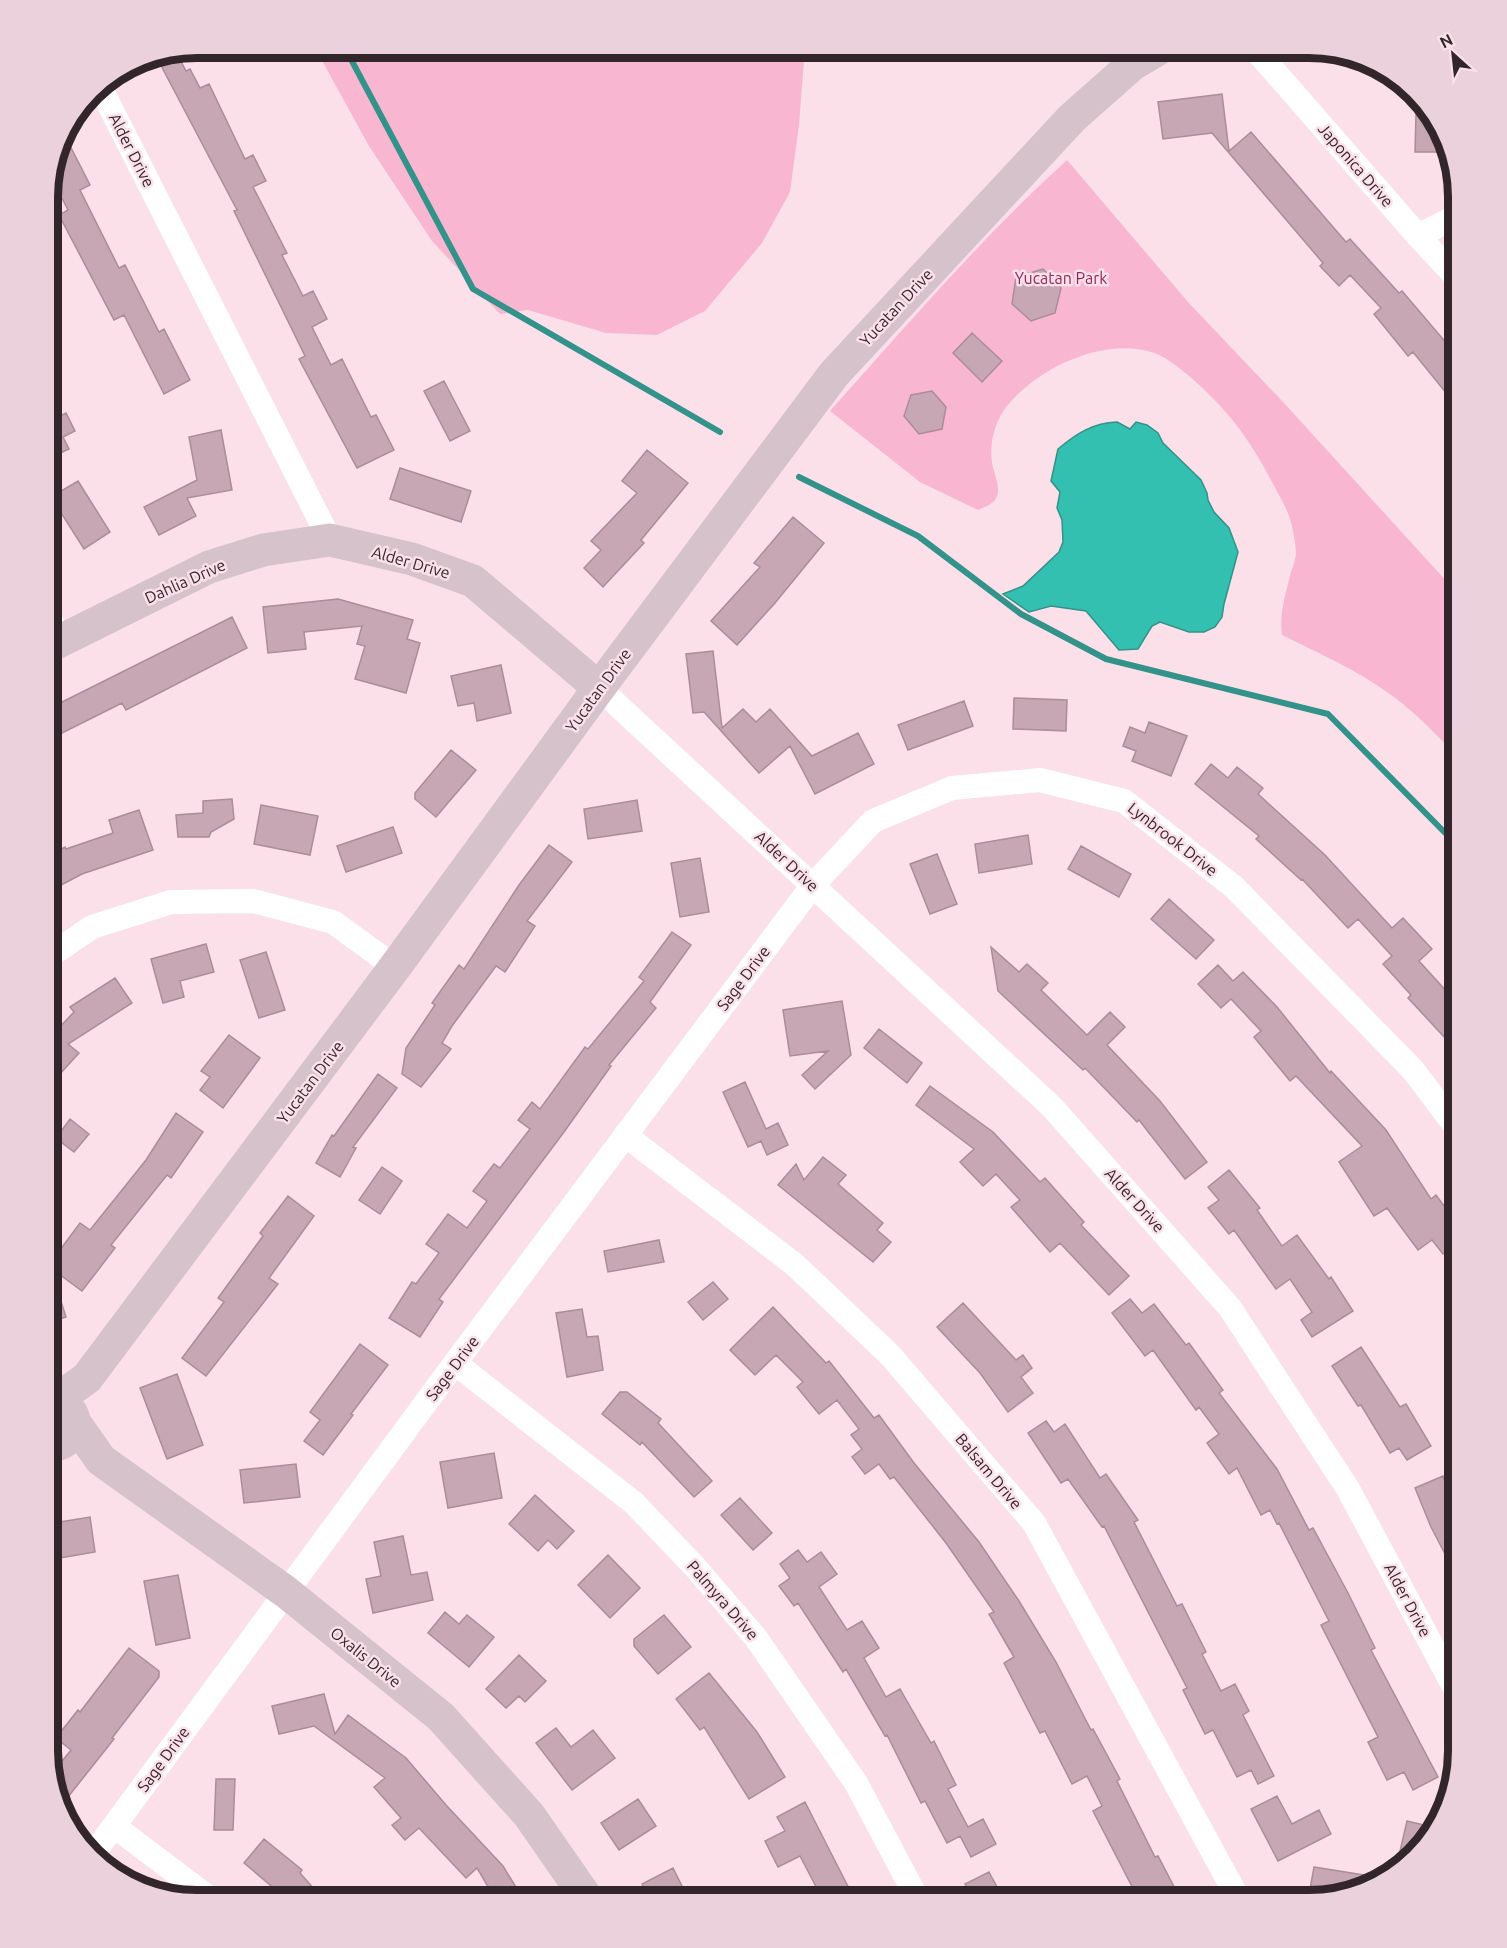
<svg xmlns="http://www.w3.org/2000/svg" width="1507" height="1948" font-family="Ubuntu,sans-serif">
<rect width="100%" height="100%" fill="#fbe0ea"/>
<!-- green -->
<path fill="#f9b6d1" d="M315 48H805L799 125 790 192 762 243 705 311 657 335 606 333 528 310 500 314 432 241 369 146Z
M1067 160 1188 302 1284 403 1459 595V759C1433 730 1406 703 1372 682 1344 664 1312 650 1282 635 1279 613 1286 593 1291 572 1293 567 1295 560 1296 555 1296 544 1293 529 1290 519 1286 506 1278 494 1272 482 1248 436 1227 409 1188 375 1178 367 1166 357 1154 353 1104 336 1038 368 1007 406 995 420 989 445 992 462 993 472 1002 489 996 498 992 505 985 507 978 510L920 482 830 411C907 325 982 237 1067 160Z"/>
<!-- water -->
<path fill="#33c0b1" stroke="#339289" stroke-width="1.5" d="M1117 422 1130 429 1136 422 1147 425 1158 433 1163 443 1201 480 1207 493 1208 500 1214 512 1229 528 1238 552 1224 604 1222 617 1215 627 1204 632H1189L1160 622 1152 626 1138 649 1119 650 1086 611 1051 606 1029 612 1003 594 1023 586 1059 552 1063 542 1062 520 1057 508 1060 492 1051 481 1058 449C1077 433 1093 423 1117 422Z"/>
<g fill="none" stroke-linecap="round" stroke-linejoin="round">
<!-- stream -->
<path stroke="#339289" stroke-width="6" d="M345 48 473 289 720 432
M799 477 918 536 1021 614 1106 659 1328 714 1459 847"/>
</g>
<!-- building -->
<path fill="#c7a7b3" stroke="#ac8c99" stroke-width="1.5" d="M176 52 186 71 190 69 200 88 209 84 245 159 253 155 266 181 253 187 287 253 282 255 303 296 313 291 327 319 312 327 331 365 342 359 371 417 376 415 394 450 357 468 299 359 305 356 234 211 237 210 156 56Z
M1222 94 1229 151 1251 132 1346 242 1350 239 1399 293 1402 291 1448 345 1459 336V409L1413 352 1408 356 1374 314 1381 308 1350 275 1339 286 1320 266 1323 263 1212 133 1163 139 1158 102Z
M1416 114 1434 115 1445 152H1415Z
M63 132 90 185 80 190 119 268 125 265 159 332 164 329 190 380 164 394 124 315 114 320 59 215 68 210 51 177Z
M1043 269 1061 288 1055 313 1031 321 1012 304 1016 277Z
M972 333 1002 361 982 382 953 353Z
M444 381 470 431 450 441 424 391Z
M932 391 946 407 942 429 919 434 904 416 911 395Z
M48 406 54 419 66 413 75 431 63 437 69 449 48 459Z
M221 430 232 490 187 498 196 516 159 535 144 507 197 480 189 437Z
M647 450 688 483 641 540 644 543 603 587 584 568 601 550 591 541 637 493 622 481Z
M400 468 471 491 461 522 390 499Z
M78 481 110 532 84 549 51 497Z
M793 517 824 543 775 603 737 645 711 621 760 567 754 563Z
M338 599 413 620 407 639 420 643 406 693 355 679 365 646 357 644 362 626 304 632 306 649 268 653 263 607Z
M232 617 247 648 126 710 122 703 56 736 48 720V709Z
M713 651 722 728 743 709 756 722 770 709 812 756 858 733 874 764 815 794 790 746 759 773 704 712 693 713 686 654Z
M501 665 511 713 477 721 474 703 458 706 451 676Z
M1014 698 1067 700 1066 731 1013 729Z
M964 701 973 726 908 750 898 725Z
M1149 722 1187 736 1171 776 1132 761 1136 751 1123 746 1130 727 1145 733Z
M451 750 476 770 436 817 415 799V793Z
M1211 764 1228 778 1237 767 1263 788 1258 794 1325 855 1392 928 1403 918 1432 949 1419 961 1459 1005V1053L1408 998 1411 995 1383 964 1392 956 1358 919 1348 928 1302 879 1301 880 1256 839 1259 836 1195 784Z
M232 799 234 819 211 832 209 837H178L176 815 203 813V801Z
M637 800 642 831 588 839 584 809Z
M261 805 318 816 310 855 254 844Z
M139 810 153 850 82 874 48 892V856L65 847 66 849 113 833 109 820Z
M393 827 402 853 346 872 337 846Z
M1028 835 1032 864 979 873 975 844Z
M549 845 572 862 527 921 535 926 505 972 496 966 452 1026 442 1043 451 1049 421 1087 402 1074 406 1048 435 1005 432 1003 459 965 464 969 519 885Z
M1081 846 1131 874 1119 897 1068 869Z
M937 854 957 904 930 914 910 864Z
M700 858 709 912 680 917 671 863Z
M1169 899 1214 940 1196 959 1151 919Z
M672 932 691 945 650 1002 656 1008 609 1065 611 1066 564 1132 439 1299 443 1302 420 1337 389 1318 412 1282 416 1284 439 1253 426 1244 448 1214 467 1228 487 1201 473 1191 494 1164 500 1168 530 1129 518 1120 532 1102 540 1109 585 1047 588 1049 644 981 639 977Z
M206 944 214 972 180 981 184 997 163 1003 151 959Z
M991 947 1019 972 1027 964 1048 983 1041 990 1087 1035 1110 1012 1125 1027 1107 1045 1160 1101 1207 1162 1185 1179 1139 1120 1137 1122 1085 1068 1083 1070 998 991Z
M266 952 285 1010 259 1018 240 960Z
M1218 965 1233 981 1243 972 1277 1007 1330 1073 1331 1071 1386 1130 1431 1199 1436 1195 1459 1226V1242L1443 1254 1432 1240 1418 1250 1387 1208 1374 1216 1339 1162 1362 1146 1296 1076 1290 1081 1254 1037 1261 1031 1231 999 1221 1008 1198 984Z
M115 978 132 1003 68 1044 79 1053 48 1087V1026L55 1032 74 1012 70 1007Z
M842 1001 851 1055 815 1089 802 1075 828 1051 790 1056 783 1010Z
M879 1029 922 1063 907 1083 864 1048Z
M229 1035 260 1058 223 1108 200 1090 210 1077 201 1071Z
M378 1074 397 1088 353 1147 356 1148 340 1177 316 1163 332 1135 334 1136Z
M745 1082 766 1129 778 1123 788 1145 767 1155 761 1141 748 1147 723 1092Z
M930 1086 993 1132 1040 1182 1045 1178 1084 1222 1081 1225 1129 1276 1109 1295 1060 1243 1050 1252 1011 1207 1020 1200 996 1174 983 1186 960 1162 974 1149 916 1105Z
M176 1113 203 1132 171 1178 167 1175 111 1245 115 1248 82 1291 48 1266 80 1223 90 1230 146 1160Z
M70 1119 89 1134 74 1152 56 1138Z
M823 1157 846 1175 838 1184 883 1223 877 1230 891 1242 873 1262 778 1185 796 1164 804 1180Z
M382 1167 402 1181 380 1214 359 1200Z
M1229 1170 1260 1208 1257 1210 1282 1246 1297 1235 1329 1279 1331 1277 1353 1311 1312 1337 1301 1320 1312 1312 1290 1279 1276 1289 1234 1230 1229 1234 1208 1208 1219 1200 1208 1187Z
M288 1196 314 1216 269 1278 278 1284 206 1376 182 1358 224 1302 218 1298 263 1236 260 1233Z
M659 1240 664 1262 608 1272 604 1251Z
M48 1273H52L66 1317 48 1323Z
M713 1282 728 1299 703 1320 688 1302Z
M1130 1299 1142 1313 1154 1304 1186 1345 1189 1343 1223 1390 1219 1393 1277 1469 1309 1530 1313 1528 1348 1593 1375 1648 1371 1650 1438 1777 1413 1790 1404 1772 1387 1780 1368 1742 1378 1737 1321 1625 1329 1621 1279 1523 1277 1524 1270 1510 1261 1515 1237 1468 1229 1474 1207 1443 1219 1434 1199 1407 1196 1410 1153 1350 1145 1356 1112 1313Z
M963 1303 1016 1360 1023 1355 1032 1368 1021 1377 1033 1393 1008 1412 980 1373 937 1327Z
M773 1307 826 1363 829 1361 874 1418 879 1415 914 1463 979 1542 1019 1601 1056 1662 1091 1730 1093 1729 1120 1779 1117 1781 1155 1857 1158 1856 1181 1900H1139L1093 1811 1102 1806 1087 1776 1072 1784 1045 1731 1040 1733 1004 1663 1014 1657 989 1614 994 1612 946 1543 894 1477 890 1479 879 1464 865 1474 852 1457 862 1449 851 1435 859 1429 837 1400 819 1414 797 1387 803 1382 776 1355 755 1375 730 1350Z
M582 1309 587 1337 598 1336 603 1370 567 1377 556 1313Z
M360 1344 388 1365 351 1414 353 1415 323 1455 304 1441 320 1420 310 1412Z
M1361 1347 1400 1407 1406 1404 1431 1446 1407 1460 1399 1448 1390 1453 1361 1405 1358 1406 1332 1366Z
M177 1374 203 1445 167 1459 140 1388Z
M620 1392H627L661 1419 658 1423 712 1481 694 1497 642 1442 640 1445 602 1414Z
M1046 1421 1054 1432 1065 1424 1100 1478 1106 1474 1138 1520 1134 1522 1177 1606 1182 1604 1206 1652 1202 1654 1221 1691 1235 1684 1249 1711 1243 1715 1274 1776 1258 1784 1251 1770 1237 1777 1213 1730 1205 1734 1183 1690 1187 1688 1104 1526 1102 1527 1068 1479 1061 1483 1028 1433Z
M494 1453 502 1498 448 1508 440 1462Z
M296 1464 300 1497 244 1503 240 1470Z
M1443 1476 1454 1504 1445 1507 1459 1536V1581L1431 1527 1415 1488Z
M535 1495 574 1531 557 1549 548 1540 538 1551 509 1524Z
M740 1498 772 1533 753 1550 721 1515Z
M90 1517 95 1552 48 1560V1524Z
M403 1536 411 1575 427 1572 433 1600 373 1613 366 1579 381 1576 374 1542Z
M798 1550 807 1562 821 1552 837 1574 819 1587 847 1630 862 1621 879 1648 864 1658 886 1697 900 1689 931 1743 934 1741 956 1785 948 1789 968 1827 983 1819 996 1844 971 1857 960 1836 947 1843 925 1801 921 1803 887 1735 885 1736 846 1669 843 1672 798 1603 794 1606 779 1586 790 1578 780 1564Z
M608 1555 640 1588 610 1618 578 1585Z
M178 1575 190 1638 156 1645 144 1581Z
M445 1612 459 1624 467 1615 494 1637 469 1667 428 1633Z
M664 1615 691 1647 658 1674 634 1646V1639Z
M129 1648 159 1671V1677L112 1738 114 1739 64 1802 54 1771 71 1750 56 1738 78 1710 80 1712Z
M519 1655 546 1681 525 1702 519 1696 506 1708 486 1689Z
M709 1673 757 1732 785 1777 749 1799 704 1727 700 1730 676 1699Z
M324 1694 335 1734 348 1715 406 1758 446 1805 503 1866 524 1900H496L477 1868 466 1878 419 1828 405 1840 392 1825 401 1818 374 1787 385 1778 314 1726 279 1734 272 1706Z
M556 1728 571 1747 593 1730 615 1758 572 1790 536 1743Z
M216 1779H235L233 1830H214Z
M1277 1796 1292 1824 1319 1810 1331 1834 1278 1861 1251 1809Z
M638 1799 656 1826 619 1850 601 1823Z
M805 1802 833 1857 855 1900H823L800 1856 778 1867 765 1841 785 1831 777 1817Z
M1407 1821 1436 1828 1395 1873Z
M264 1839 302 1870 300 1873 324 1900H288L244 1863Z
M1314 1867 1383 1878 1308 1900Z
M673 1868 686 1894 674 1900H650L642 1884Z
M989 1872 1004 1900H973L965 1884Z"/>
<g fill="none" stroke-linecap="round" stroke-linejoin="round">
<!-- street -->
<path stroke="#fff" stroke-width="24" d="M1254 48 1418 236 1459 280
M99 85 330 540
M1418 236 1459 215
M48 616 61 640
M599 688 1052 1107 1230 1308 1348 1489 1459 1696
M48 957 92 927 171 902 254 901 333 922 395 967
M625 1135 794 1264 890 1355 1034 1523 1239 1900
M455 1363 634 1503 695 1567 756 1638 856 1783 918 1900
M114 1826 212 1900
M94 1853 455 1363 813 885 873 821 952 788 1040 780 1124 801 1234 887 1413 1070 1459 1131"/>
<!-- secondary -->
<path stroke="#d6c2ca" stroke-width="33" d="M48 647 209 567 263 550 330 540 412 559 473 581 599 688
M55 1401 87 1378 395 967 599 688 834 374 1072 118 1133 64 1160 48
M75 1423 101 1460 286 1592 441 1717 529 1815 588 1900
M48 1446C70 1446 84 1424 66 1406"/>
</g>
<g text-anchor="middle" stroke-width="5" stroke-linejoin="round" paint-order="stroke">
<!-- street labels -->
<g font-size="16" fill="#32262b" stroke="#fbe0ea">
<text transform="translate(132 150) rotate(63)" y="6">Alder Drive</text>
<text transform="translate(1356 165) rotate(49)" y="6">Japonica Drive</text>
<text transform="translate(896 307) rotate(-47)" y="6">Yucatan Drive</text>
<text transform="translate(411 562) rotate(16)" y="6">Alder Drive</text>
<text transform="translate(185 581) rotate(-24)" y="6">Dahlia Drive</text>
<text transform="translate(598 690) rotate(-54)" y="6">Yucatan Drive</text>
<text transform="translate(1173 839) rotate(38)" y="6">Lynbrook Drive</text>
<text transform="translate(787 861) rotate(43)" y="6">Alder Drive</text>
<text transform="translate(743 978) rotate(-53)" y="6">Sage Drive</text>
<text transform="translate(310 1082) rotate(-53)" y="6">Yucatan Drive</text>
<text transform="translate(1135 1200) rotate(48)" y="6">Alder Drive</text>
<text transform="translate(452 1368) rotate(-53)" y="6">Sage Drive</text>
<text transform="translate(989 1471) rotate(50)" y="6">Balsam Drive</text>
<text transform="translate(723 1600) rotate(49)" y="6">Palmyra Drive</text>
<text transform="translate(1408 1600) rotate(62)" y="6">Alder Drive</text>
<text transform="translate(366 1657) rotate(39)" y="6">Oxalis Drive</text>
<text transform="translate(163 1759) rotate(-54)" y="6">Sage Drive</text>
</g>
<!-- park labels -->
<g font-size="16" fill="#8e265c" stroke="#fbe0ea">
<text x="1061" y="284">Yucatan Park</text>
</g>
</g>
<!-- crop -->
<path d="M0 0H1507V1948H0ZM197 58H1309A139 139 0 0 1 1448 197V1751A139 139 0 0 1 1309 1890H197A139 139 0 0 1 58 1751V197A139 139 0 0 1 197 58Z" fill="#ebd1db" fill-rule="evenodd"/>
<path fill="none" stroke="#32262b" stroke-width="8" d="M197 58H1309A139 139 0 0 1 1448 197V1751A139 139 0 0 1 1309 1890H197A139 139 0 0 1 58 1751V197A139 139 0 0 1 197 58Z"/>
<!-- north arrow -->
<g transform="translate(1453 54) rotate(333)" stroke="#fbe0ea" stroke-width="4.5" paint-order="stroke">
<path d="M0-4.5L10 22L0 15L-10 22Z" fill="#32262b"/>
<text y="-9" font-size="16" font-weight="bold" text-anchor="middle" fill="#32262b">N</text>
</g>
</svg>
